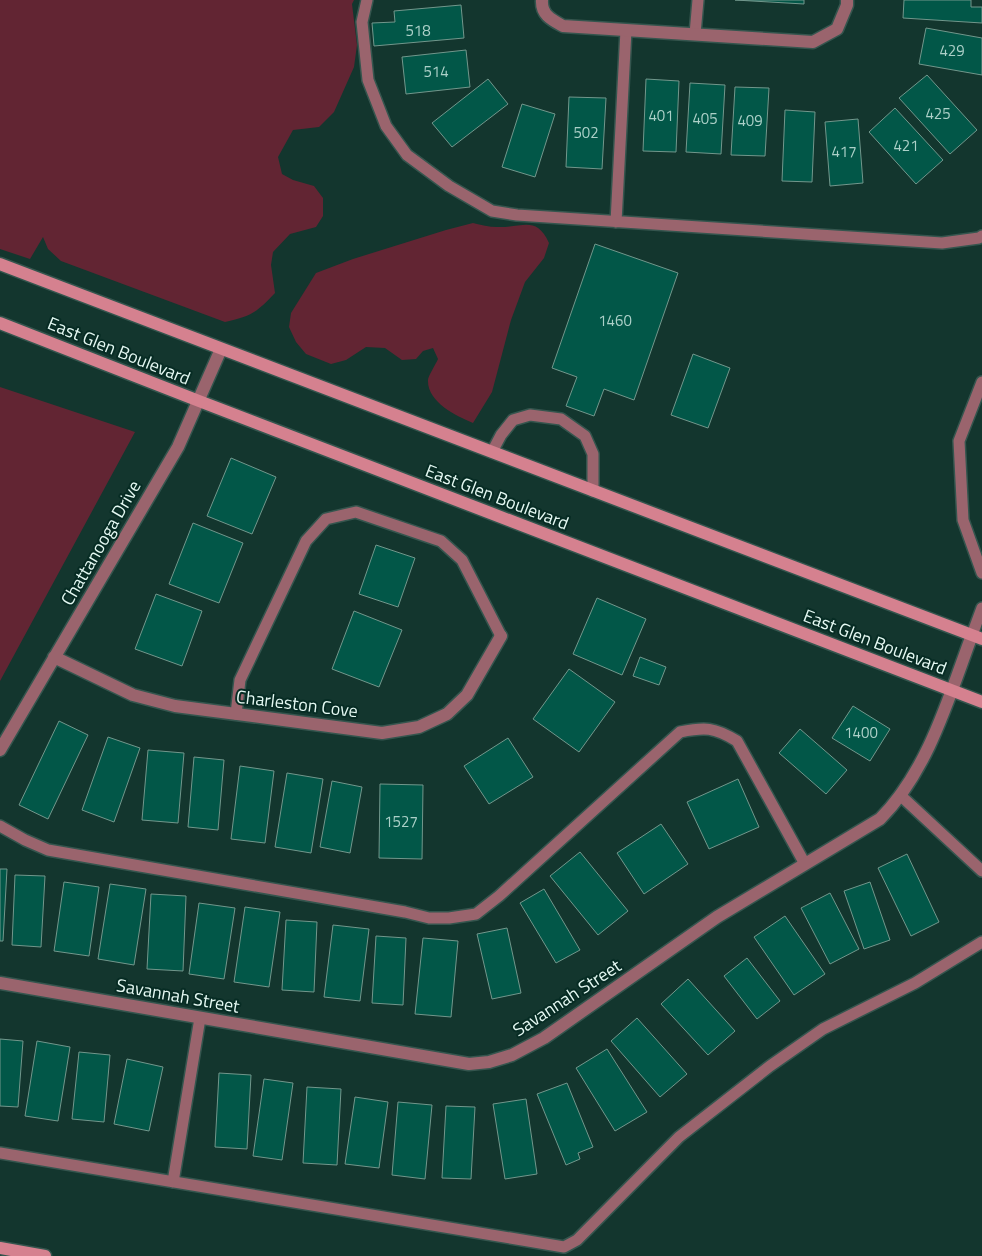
<svg xmlns="http://www.w3.org/2000/svg" width="982" height="1256" font-family="'Titillium Web',sans-serif">
<rect width="100%" height="100%" fill="#13362e"/>
<!-- green -->
<path fill="#622533" d="M0 0H354L352 4 357 45 354 67 334 112 319 127 293 130 278 157 282 174 293 180 314 186 323 198V216L316 227 290 234 273 252 271 265 275 293C257 312 252 316 225 322L61 261 48 249 43 237 30 259 0 249Z
M473 223C481 225 489 227 497 227 523 228 536 215 549 243L544 258 525 282 511 320 492 392 473 423C456 416 427 402 428 380 428 376 436 364 438 359L433 348 423 351 416 359 402 360 385 348 366 347 346 360 331 364 306 354 296 342 289 327 291 313 316 273 353 259 446 230Z
M0 387 135 432 0 681Z"/>
<!-- building -->
<path fill="#025748" stroke="#72978c" d="M735 0H804V4Z
M904 0H971V7H982V23L903 18Z
M461 5 464 38 374 46 372 23 395 22 394 11Z
M926 28 982 38V75L919 64Z
M466 50 470 87 406 94 402 57Z
M927 75 977 130 950 154 899 98Z
M488 79 508 104 452 147 432 123Z
M646 79 679 81 676 152 643 151Z
M690 83 725 85 721 154 686 152Z
M735 87 769 88 765 156 731 155Z
M569 97 606 98 602 169 566 167Z
M522 104 555 114 535 177 502 167Z
M895 108 943 160 916 184 869 132Z
M785 110 815 112 812 182 782 181Z
M858 119 863 183 830 186 825 122Z
M595 244 678 273 634 400 604 389 594 416 566 406 577 377 552 368Z
M693 354 730 368 708 428 671 415Z
M231 458 276 477 252 534 207 516Z
M193 523 243 543 219 603 169 584Z
M376 545 415 558 398 607 359 594Z
M156 594 202 611 182 666 135 649Z
M597 598 646 619 622 675 573 654Z
M354 611 402 630 379 687 332 669Z
M640 657 666 667 659 685 633 676Z
M569 669 615 702 579 752 533 719Z
M853 706 890 729 870 761 832 738Z
M59 721 88 735 48 819 19 805Z
M800 729 847 770 826 794 779 753Z
M108 737 140 748 114 822 82 810Z
M508 738 533 777 489 804 464 766Z
M148 750 184 753 178 823 142 820Z
M194 757 224 760 218 830 188 827Z
M240 766 274 771 265 843 231 839Z
M287 773 323 779 311 853 275 847Z
M738 779 759 827 709 849 687 802Z
M332 781 362 787 350 853 320 847Z
M380 784 423 785 422 859 379 858Z
M661 824 688 864 644 894 617 853Z
M580 852 628 911 598 935 550 876Z
M907 854 939 922 911 936 878 868Z
M0 869H7L3 941H0Z
M15 875 45 876 41 947 12 945Z
M64 882 99 887 89 956 54 951Z
M870 882 890 940 864 949 844 891Z
M110 884 146 889 134 965 98 959Z
M544 889 580 950 556 963 520 903Z
M830 893 859 949 830 964 801 908Z
M151 894 186 896 183 971 147 969Z
M199 903 235 908 224 979 189 974Z
M245 907 280 912 269 987 234 982Z
M785 916 825 974 794 995 754 937Z
M286 920 317 922 314 992 282 990Z
M333 925 369 929 360 1001 324 997Z
M507 928 521 993 492 999 477 934Z
M376 936 406 938 403 1005 372 1003Z
M423 938 458 941 451 1017 415 1014Z
M747 958 780 1001 757 1019 724 976Z
M688 979 735 1031 708 1055 661 1004Z
M637 1018 687 1074 660 1097 611 1041Z
M0 1039 23 1041 18 1107 0 1106Z
M37 1041 70 1047 58 1121 25 1116Z
M607 1049 647 1112 615 1131 576 1068Z
M79 1052 110 1055 104 1122 72 1119Z
M127 1059 163 1067 149 1131 114 1124Z
M219 1073 251 1075 247 1149 215 1147Z
M264 1079 293 1083 282 1160 253 1156Z
M567 1083 593 1147 578 1153 580 1159 566 1165 537 1094Z
M307 1087 341 1089 337 1165 303 1163Z
M355 1097 388 1102 379 1168 345 1164Z
M526 1099 537 1174 505 1179 493 1104Z
M398 1102 432 1105 425 1179 392 1175Z
M446 1106 475 1107 471 1179 442 1178Z"/>
<g fill="none" stroke-linecap="round" stroke-linejoin="round">
<defs>
<path id="lane" d="M367 0 362 22 368 80 386 126 407 155 449 186 492 211 517 215 942 243 979 238 982 236
M695 34 698 0
M616 222 626 30
M982 382 959 441 963 520 982 573
M492 452 501 435 513 420 530 415 561 419 585 436 593 454V491
M972 635 982 608
M236 714 240 680 306 541 326 519 356 512 441 541 462 560 501 636
M900 795 982 871
M0 826 25 840 48 850 405 912 429 918H449L476 914 499 896 680 732C705 727 714 727 737 741L805 864
M0 1153 564 1247 577 1240 679 1137 770 1066 823 1029 915 983 982 942
M173 1182 200 1018"/>
<path id="street" d="M542 0C541 15 552 20 563 26L813 42 837 29 847 5V0
M54 657 133 695 175 706 382 733 419 727 447 714 467 695 501 636
M0 750 178 447 221 349
M0 983 469 1064 489 1062 512 1055 544 1038 717 917 880 819C928 771 949 697 972 635"/>
<path id="secondary" d="M0 264 982 639
M0 323 199 401 982 702
M0 1248 45 1256"/>
</defs>
<!-- lane casing -->
<use href="#lane" stroke="#35554e" stroke-width="14"/>
<!-- street casing -->
<use href="#street" stroke="#35554e" stroke-width="15"/>
<!-- secondary casing -->
<use href="#secondary" stroke="#35554e" stroke-width="15"/>
<!-- lane -->
<use href="#lane" stroke="#9a646d" stroke-width="11"/>
<!-- street -->
<use href="#street" stroke="#9a646d" stroke-width="12"/>
<!-- secondary -->
<use href="#secondary" stroke="#d5818f" stroke-width="12"/>
</g>
<g text-anchor="middle" stroke-width="4" stroke-linejoin="round" paint-order="stroke">
<!-- number labels -->
<g font-size="15" fill="#acd0c8">
<text x="418" y="36">518</text>
<text x="952" y="56">429</text>
<text x="436" y="77">514</text>
<text x="938" y="119">425</text>
<text x="661" y="121">401</text>
<text x="705" y="124">405</text>
<text x="750" y="126">409</text>
<text x="586" y="138">502</text>
<text x="906" y="151">421</text>
<text x="844" y="157">417</text>
<text x="615" y="326">1460</text>
<text x="861" y="738">1400</text>
<text x="401" y="827">1527</text>
</g>
<!-- street labels -->
<g font-size="18" fill="#e5f9f3" stroke="#072c24">
<text transform="translate(119 351) rotate(22)" y="6">East Glen Boulevard</text>
<text transform="translate(497 497) rotate(21)" y="6">East Glen Boulevard</text>
<text transform="translate(101 543) rotate(-60)" y="6">Chattanooga Drive</text>
<text transform="translate(875 642) rotate(21)" y="6">East Glen Boulevard</text>
<text transform="translate(297 704) rotate(7)" y="6">Charleston Cove</text>
<text transform="translate(178 996) rotate(10)" y="6">Savannah Street</text>
<text transform="translate(567 998) rotate(-33)" y="6">Savannah Street</text>
</g>
</g>
</svg>
